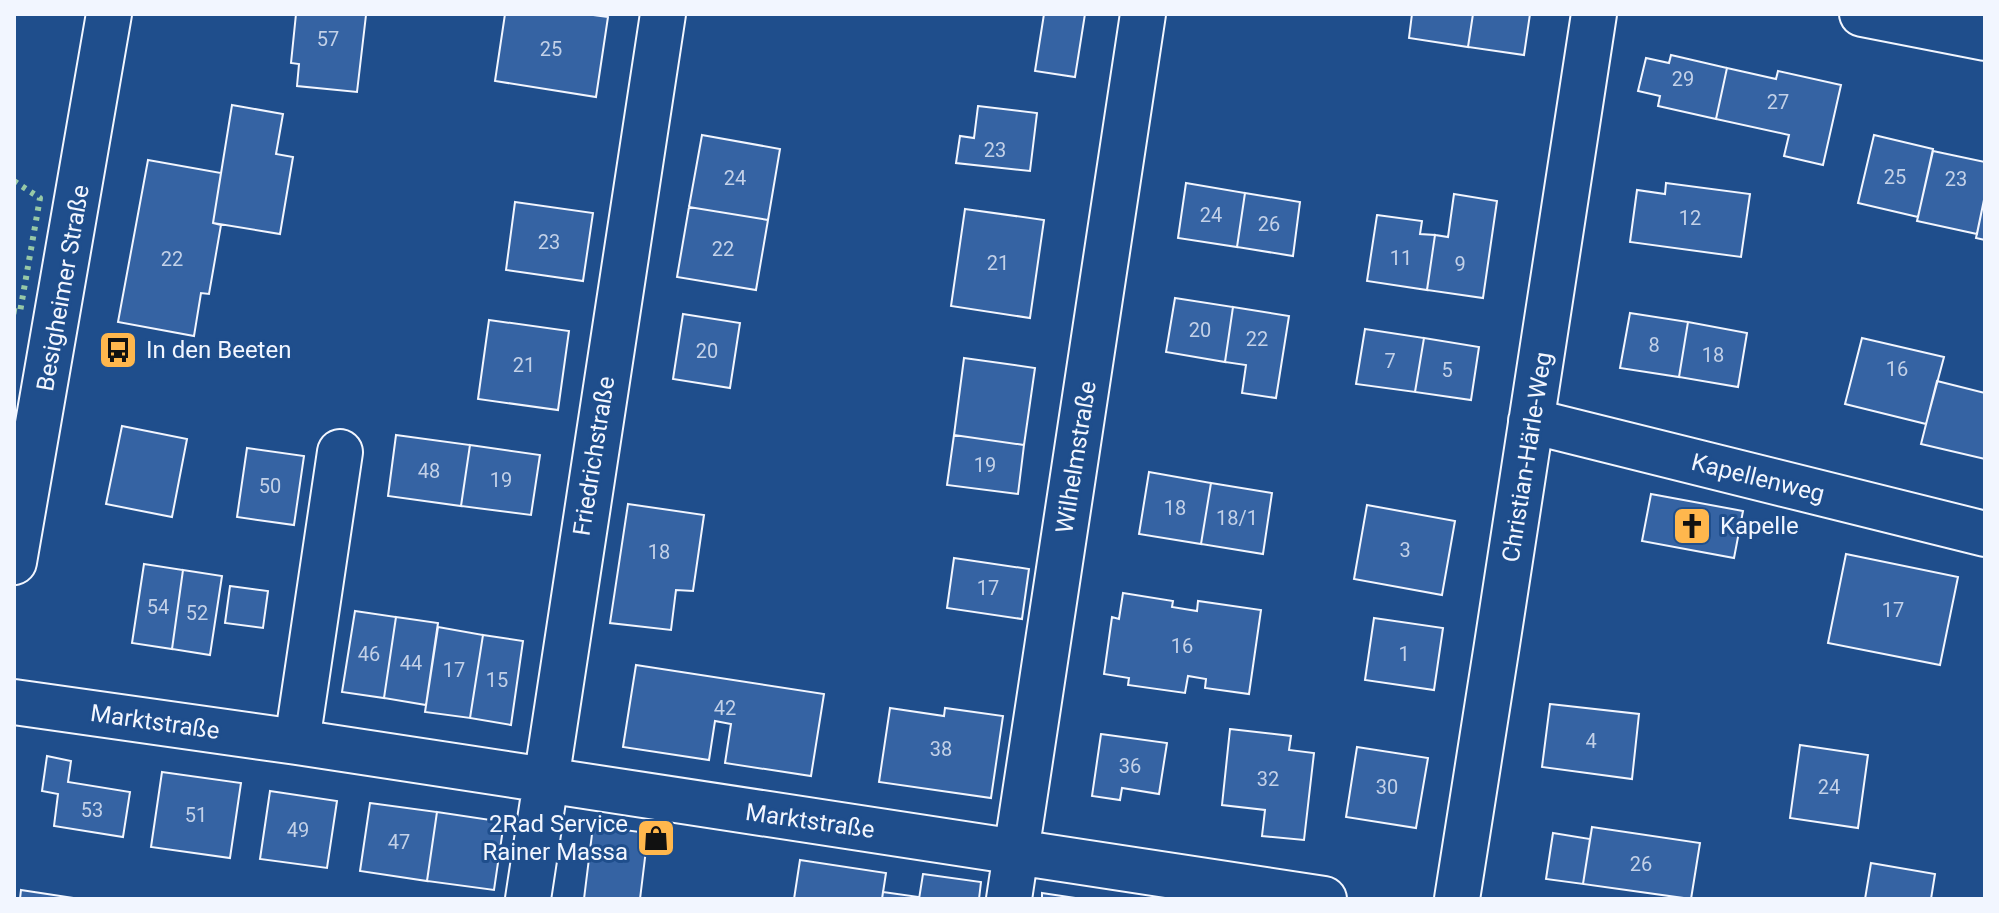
<svg xmlns="http://www.w3.org/2000/svg" width="1999" height="913" font-family="Roboto,sans-serif">
<rect width="100%" height="100%" fill="#1f4e8c"/>
<!-- building -->
<path fill="#3563a3" stroke="#f2f6ff" stroke-width="2" d="M296 14 366 15 357 92 297 86 299 64 291 63Z
M505 14H586L608 17 596 97 495 81Z
M1044 14H1085L1075 77 1035 71Z
M1412 14H1473L1468 47 1409 38Z
M1473 14H1530L1524 55 1468 47Z
M1671 55 1727 68 1716 119 1658 106 1660 96 1638 91 1646 58 1669 63Z
M1727 68 1776 79 1778 71 1841 85 1823 165 1784 156 1789 135 1716 119Z
M232 105 283 114 276 154 293 157 280 234 213 223Z
M978 106 1037 113 1030 171 956 163 960 136 974 138Z
M702 135 780 149 768 220 689 207Z
M1874 135 1933 149 1918 217 1858 203Z
M1933 151 1985 162V195L1977 234 1917 221Z
M148 160 221 173 213 223 221 225 209 294 201 293 194 336 118 322Z
M1186 183 1245 193 1237 247 1178 238Z
M1666 183 1750 194 1741 257 1630 242 1637 190 1665 194Z
M1245 193 1300 202 1293 256 1237 247Z
M1454 194 1497 201 1483 298 1427 290 1435 235 1448 237Z
M1985 195V240L1976 238Z
M515 202 593 213 583 281 506 270Z
M689 207 768 220 756 290 677 277Z
M965 209 1044 220 1030 318 951 306Z
M1377 215 1422 221 1420 234 1435 235 1427 290 1367 281Z
M1175 298 1233 307 1225 362 1166 352Z
M1233 307 1289 316 1276 398 1242 393 1246 365 1225 362Z
M1630 313 1688 322 1679 377 1620 368Z
M683 314 740 323 730 388 673 379Z
M489 320 569 331 558 410 478 399Z
M1688 322 1747 333 1738 387 1679 377Z
M1365 329 1424 338 1415 392 1356 384Z
M1424 338 1479 347 1471 400 1415 392Z
M1862 338 1944 357 1926 424 1845 404Z
M964 358 1035 368 1024 445 954 435Z
M1937 381 1985 393V459L1921 444Z
M122 426 187 439 172 517 106 504Z
M396 435 470 445 461 506 388 496Z
M954 435 1024 445 1018 494 947 485Z
M470 445 540 455 531 515 461 506Z
M247 448 304 456 294 525 237 517Z
M1149 472 1211 483 1201 544 1139 534Z
M1211 483 1272 493 1263 554 1201 544Z
M1651 494 1743 511 1734 558 1642 541Z
M628 504 704 515 693 591 676 590 671 630 610 623Z
M1367 505 1455 521 1442 595 1354 579Z
M1846 554 1958 577 1940 665 1828 643Z
M954 558 1029 569 1022 619 947 608Z
M144 564 183 570 172 649 132 643Z
M183 570 222 576 210 655 172 649Z
M230 586 268 591 263 628 225 623Z
M1123 593 1173 601 1172 607 1197 611 1198 601 1261 610 1249 694 1205 688 1206 679 1188 676 1185 693 1128 685 1129 678 1104 674 1112 617 1119 619Z
M355 611 396 617 384 698 342 692Z
M396 617 438 623 426 705 384 698Z
M1374 618 1443 628 1434 690 1365 680Z
M438 627 483 635 470 718 425 712Z
M483 635 523 641 511 725 470 718Z
M636 665 824 694 811 776 725 763 731 724 715 721 709 760 623 747Z
M1550 704 1639 714 1632 779 1542 767Z
M890 708 944 716 945 708 1003 716 991 798 879 782Z
M1230 729 1291 736 1289 750 1314 753 1304 840 1262 836 1265 810 1222 805Z
M1101 734 1167 743 1159 794 1122 788 1120 800 1092 796Z
M1800 745 1868 755 1858 828 1790 818Z
M1357 747 1428 758 1416 828 1346 817Z
M47 756 71 761 68 782 130 792 123 837 54 826 58 794 42 791Z
M162 772 241 783 230 858 151 847Z
M270 791 337 801 327 868 260 859Z
M370 803 437 812 427 881 360 871Z
M437 812 504 822 494 890 427 881Z
M593 826 648 833 640 899H584Z
M1592 827 1700 843 1691 899 1583 884Z
M1553 833 1590 839 1583 884 1546 879Z
M800 860 886 873 882 899H794Z
M1871 863 1935 874 1931 899H1865Z
M923 874 981 882 979 899H919Z
M21 890 80 899H20Z
M883 892 919 897V899H882Z
M1042 893 1082 899H1042Z"/>
<g fill="none" stroke-linecap="round" stroke-linejoin="round">
<defs>
<path id="minor" d="M1862 14 1985 38
M1531 421 1985 534
M14 702 297 742 1324 899
M297 742 340 452
M528 899 663 14
M1009 899 1143 14
M1457 899C1503 604 1551 309 1594 14"/>
<path id="major" d="M14 562 109 14"/>
</defs>
<!-- minor casing -->
<use href="#minor" stroke="#f2f6ff" stroke-width="48"/>
<!-- major casing -->
<use href="#major" stroke="#f2f6ff" stroke-width="48"/>
<!-- minor -->
<use href="#minor" stroke="#1f4e8c" stroke-width="44"/>
<!-- major -->
<use href="#major" stroke="#1f4e8c" stroke-width="44"/>
<!-- hedge -->
<path stroke="#97c8a6" stroke-width="6" stroke-dasharray="4 6" stroke-linecap="butt" d="M14 181 40 198 20 312 14 311"/>
</g>
<!-- icons -->
<defs>
<symbol id="bus-square" viewBox="-11 -11 22 22"><rect x="-9" y="-9" width="18" height="18" rx="4" fill="#ffb74d" stroke="#1f4e8c"/><path d="M-5-6H5V4H4V6H2V4H-2V6H-4V4H-5ZM-3.5-4V0h7V-4ZM-3.5 1.2v1.5H-2V1.2ZM2 1.2v1.5H3.5V1.2Z" fill="#111"/></symbol>
<symbol id="church-square" viewBox="-11 -11 22 22"><rect x="-9" y="-9" width="18" height="18" rx="4" fill="#ffb74d" stroke="#1f4e8c"/><path d="M-1.2-6h2.4v3.5h3.3v2.4h-3.3V6h-2.4V-.1h-3.3v-2.4h3.3Z" fill="#111"/></symbol>
<symbol id="shop-square" viewBox="-11 -11 22 22"><rect x="-9" y="-9" width="18" height="18" rx="4" fill="#ffb74d" stroke="#1f4e8c"/><path d="M-5-2.5h2.3a2.7 3.5 0 0 1 5.4 0H5L5.5 6h-11ZM-1.5-2.5h3a1.5 2.3 0 0 0-3 0Z" fill="#111"/></symbol>
</defs>
<g fill-rule="evenodd">
<use href="#bus-square" x="96" y="328" width="44" height="44"/>
<use href="#church-square" x="1670" y="504" width="44" height="44"/>
<use href="#shop-square" x="634" y="816" width="44" height="44"/>
</g>
<g text-anchor="middle" stroke-width="6" stroke-linejoin="round" paint-order="stroke">
<!-- number labels -->
<g font-size="20" fill="#c3d1e8">
<text x="328" y="46">57</text>
<text x="551" y="56">25</text>
<text x="1683" y="86">29</text>
<text x="1778" y="109">27</text>
<text x="995" y="157">23</text>
<text x="1895" y="184">25</text>
<text x="735" y="185">24</text>
<text x="1956" y="186">23</text>
<text x="1211" y="222">24</text>
<text x="1690" y="225">12</text>
<text x="1269" y="231">26</text>
<text x="549" y="249">23</text>
<text x="723" y="256">22</text>
<text x="1401" y="265">11</text>
<text x="172" y="266">22</text>
<text x="998" y="270">21</text>
<text x="1460" y="271">9</text>
<text x="1200" y="337">20</text>
<text x="1257" y="346">22</text>
<text x="1654" y="352">8</text>
<text x="707" y="358">20</text>
<text x="1713" y="362">18</text>
<text x="1390" y="368">7</text>
<text x="524" y="372">21</text>
<text x="1897" y="376">16</text>
<text x="1447" y="377">5</text>
<text x="985" y="472">19</text>
<text x="429" y="478">48</text>
<text x="501" y="487">19</text>
<text x="270" y="493">50</text>
<text x="1175" y="515">18</text>
<text x="1237" y="525">18/1</text>
<text x="1405" y="557">3</text>
<text x="659" y="559">18</text>
<text x="988" y="595">17</text>
<text x="158" y="614">54</text>
<text x="1893" y="617">17</text>
<text x="197" y="620">52</text>
<text x="1182" y="653">16</text>
<text x="369" y="661">46</text>
<text x="1404" y="661">1</text>
<text x="411" y="670">44</text>
<text x="454" y="677">17</text>
<text x="497" y="687">15</text>
<text x="725" y="715">42</text>
<text x="1591" y="748">4</text>
<text x="941" y="756">38</text>
<text x="1130" y="773">36</text>
<text x="1268" y="786">32</text>
<text x="1387" y="794">30</text>
<text x="1829" y="794">24</text>
<text x="92" y="817">53</text>
<text x="196" y="822">51</text>
<text x="298" y="837">49</text>
<text x="399" y="849">47</text>
<text x="1641" y="871">26</text>
</g>
<!-- street labels -->
<g font-size="24" fill="#f2f6ff" stroke="#1f4e8c">
<text transform="translate(63 288) rotate(-80)" y="8">Besigheimer Straße</text>
<text transform="translate(594 456) rotate(-81)" y="8">Friedrichstraße</text>
<text transform="translate(1076 457) rotate(-81)" y="8">Wilhelmstraße</text>
<text transform="translate(1527 457) rotate(-81)" y="8">Christian-Härle-Weg</text>
<text transform="translate(1758 478) rotate(14)" y="8">Kapellenweg</text>
<text transform="translate(155 722) rotate(8)" y="8">Marktstraße</text>
<text transform="translate(810 821) rotate(8)" y="8">Marktstraße</text>
</g>
<!-- poi labels -->
<g font-size="24" fill="#f2f6ff" stroke="#1f4e8c" text-anchor="start">
<text x="146" y="358">In den Beeten</text>
<text x="1720" y="534">Kapelle</text>
<text x="628" y="832" text-anchor="end">2Rad Service<tspan x="628" dy="28">Rainer Massa</tspan></text>
</g>
</g>
<!-- border -->
<rect width="1999" height="913" fill="none" stroke="#f2f6ff" stroke-width="32"/>
</svg>
